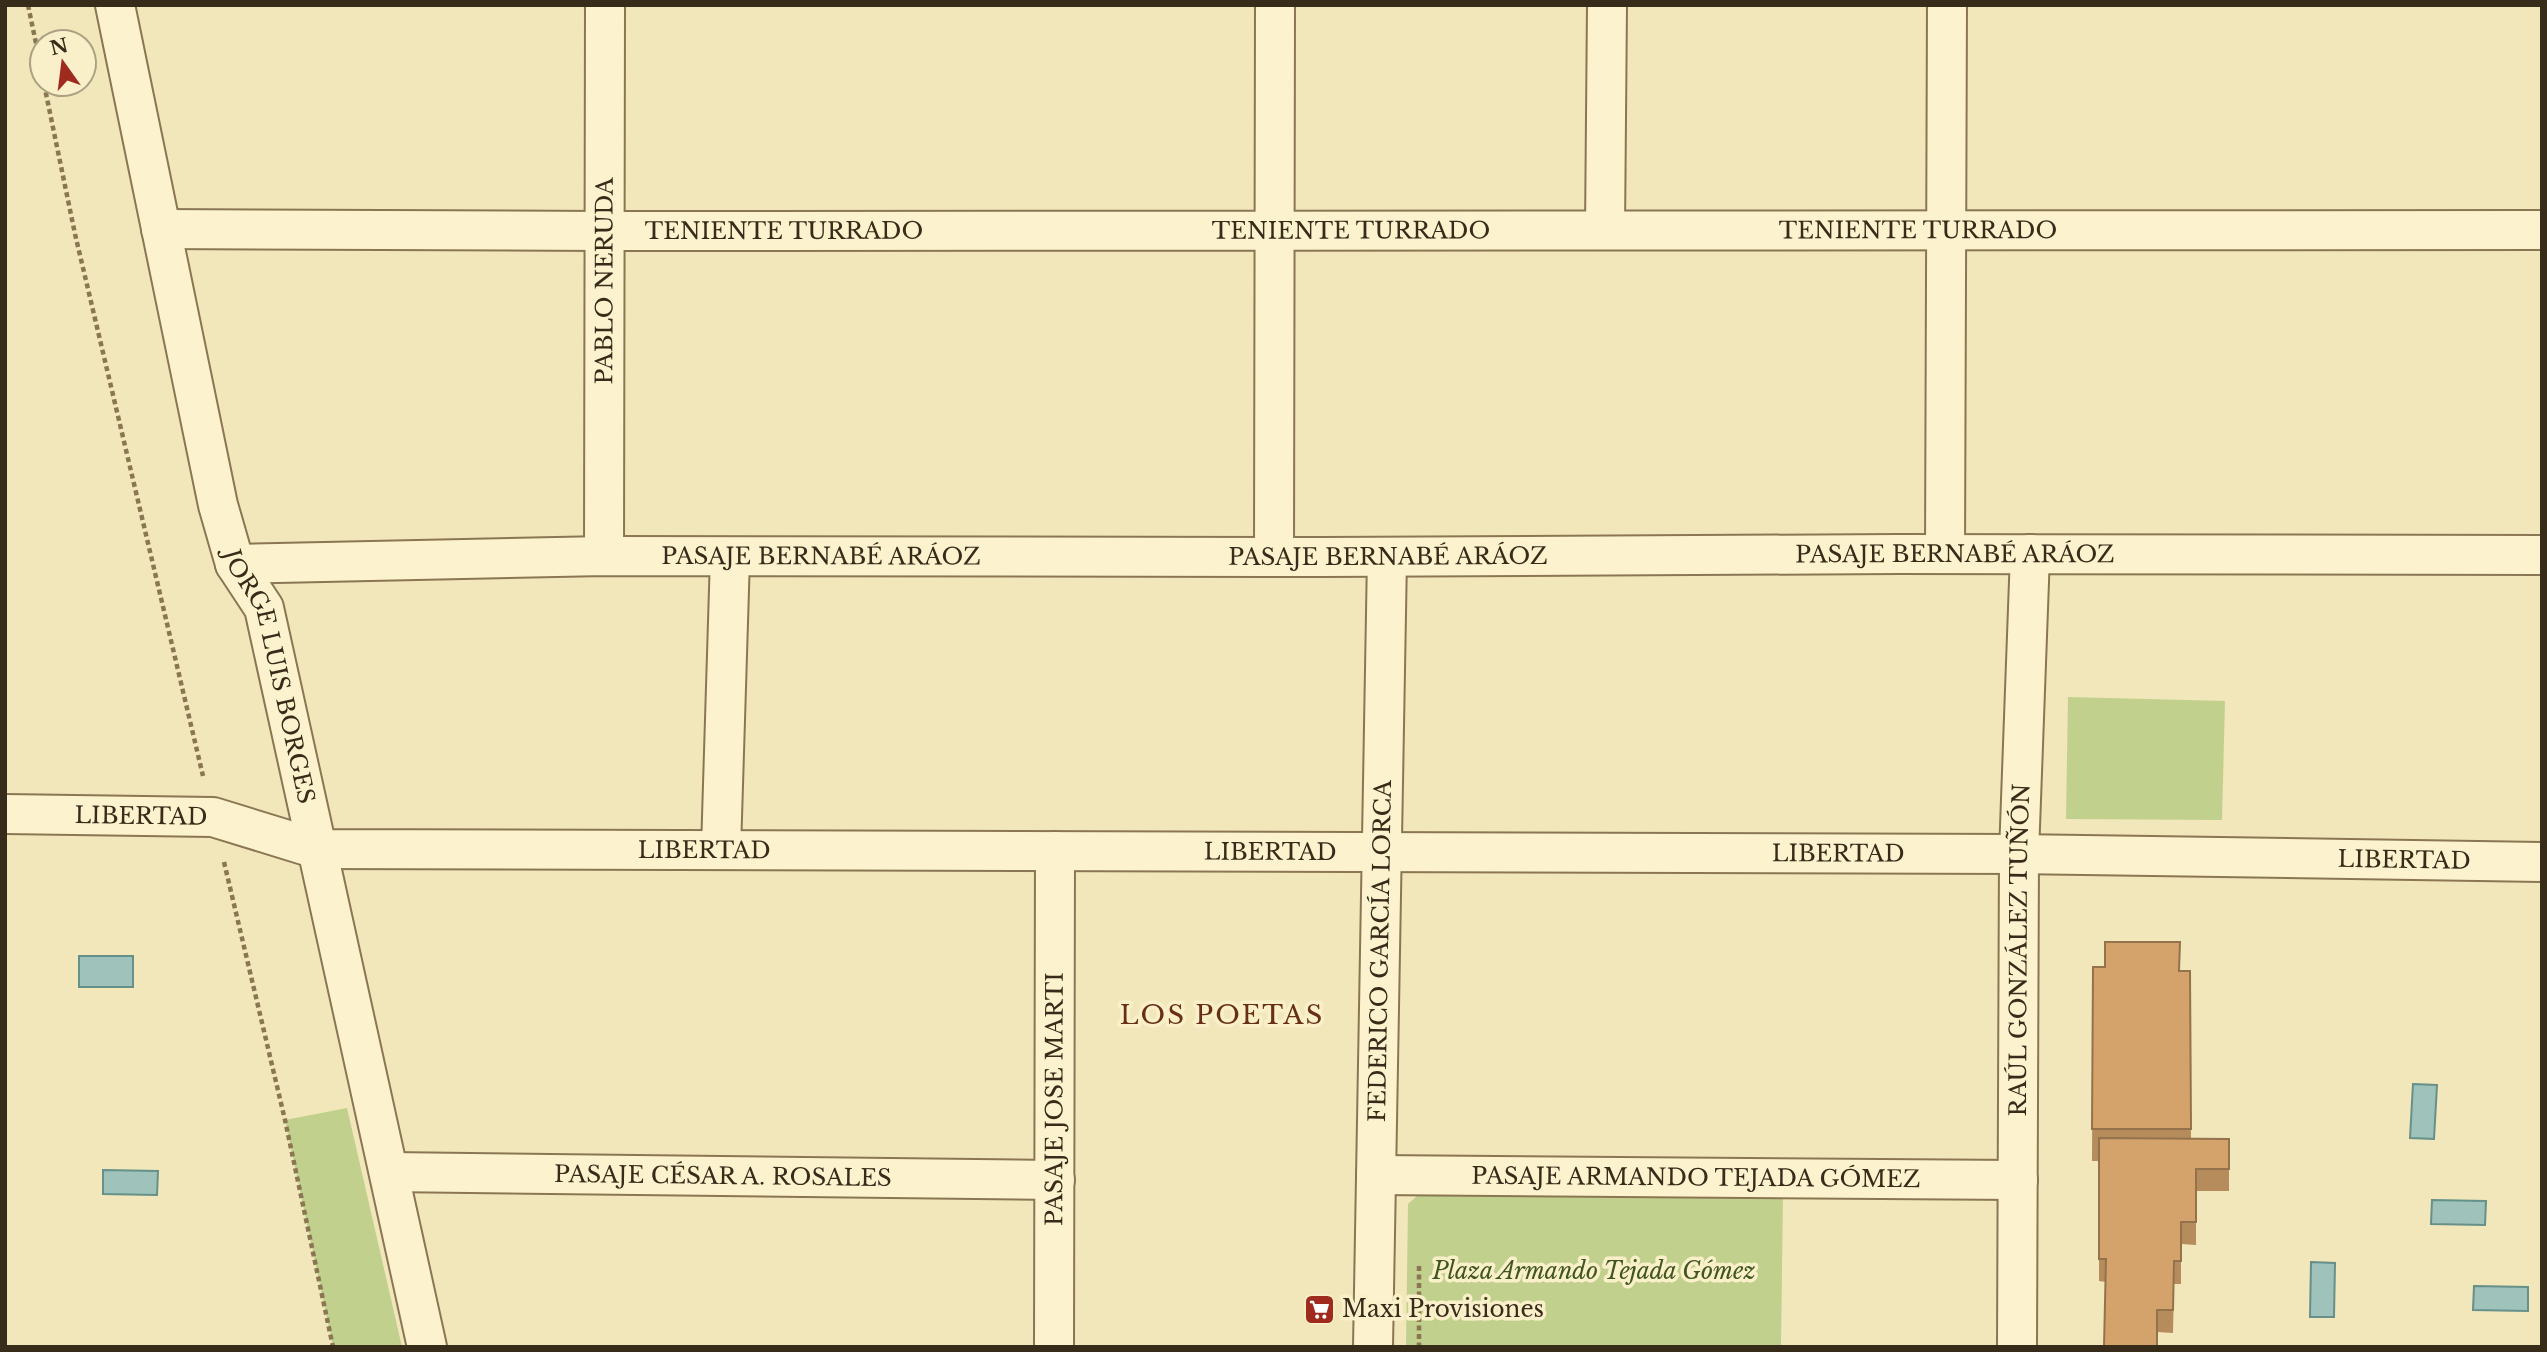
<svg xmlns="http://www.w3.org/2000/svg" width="2547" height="1352" font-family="'Libre Baskerville',serif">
<rect width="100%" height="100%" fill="#f2e7ba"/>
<!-- green -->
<path fill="#c1d08d" d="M2068 697 2225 701 2222 820 2066 819Z
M347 1108 402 1347H333L285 1120Z
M1418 1195H1783L1781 1347H1406L1408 1204Z"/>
<!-- water -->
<path fill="#9fc2bb" stroke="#66908a" stroke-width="2" d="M79 956H133V987H79Z
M2413 1084 2437 1085 2434 1139 2410 1138Z
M103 1170 158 1171 157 1195 103 1194Z
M2432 1200 2486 1201 2485 1225 2431 1224Z
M2311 1262 2335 1263 2334 1317H2310Z
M2474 1286 2528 1287V1311L2473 1310Z"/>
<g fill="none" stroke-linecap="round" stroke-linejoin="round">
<defs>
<g id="minor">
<path id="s1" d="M115 5 218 505 235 564 264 608 427 1347"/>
<path id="s2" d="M161 229 604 231 2542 230"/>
<path d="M1605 230 1607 5"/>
<path d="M1945 554 1947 5"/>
<path id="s3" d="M604 556 605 5"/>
<path d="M1274 557 1275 5"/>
<path id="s4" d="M235 564 604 556 1323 557 1899 554 2542 555"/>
<path id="s5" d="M5 814 213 817 317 849 2019 854 2542 862"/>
<path d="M721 850 730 557"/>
<path id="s6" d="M389 1172 1055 1180"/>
<path id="s7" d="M1376 1175 2018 1180"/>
<path id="s8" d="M1054 1347 1055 851"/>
<path id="s9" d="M1373 1347 1387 557"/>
<path id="s10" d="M2017 1347 2019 854 2030 554"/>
</g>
</defs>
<!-- minor casing -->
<use href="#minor" stroke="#8a7653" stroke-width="42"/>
<!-- path -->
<path stroke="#8a7653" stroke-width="4.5" stroke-dasharray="5 3.5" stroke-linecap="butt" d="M28 5 42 72
M44 84 75 234 203 776
M224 862 285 1120 333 1347
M1419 1266V1347"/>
<!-- minor -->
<use href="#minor" stroke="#fcf3ce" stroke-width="38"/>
</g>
<!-- wall -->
<path fill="#b68c5d" d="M2093 967 2190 971 2191 1139H2229V1191H2196V1245L2181 1244V1284H2174L2173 1333 2157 1332 2106 1282 2099 1281V1161H2092Z"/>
<!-- building -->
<path fill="#d4a36c" stroke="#94724c" stroke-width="2" d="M2105 942H2180L2179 971H2190L2191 1129H2092L2093 967H2105Z
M2099 1138 2229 1139V1169H2196V1222H2181V1261H2174L2173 1310H2157V1347H2104L2106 1259H2099Z"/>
<!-- icons -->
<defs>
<symbol id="supermarket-square" viewBox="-11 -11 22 22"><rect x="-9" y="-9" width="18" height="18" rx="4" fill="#9e2b1d" stroke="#f9f0ca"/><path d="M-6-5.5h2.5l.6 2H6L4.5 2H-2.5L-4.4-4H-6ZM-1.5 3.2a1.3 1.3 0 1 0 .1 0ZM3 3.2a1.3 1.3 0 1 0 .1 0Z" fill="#fff"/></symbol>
</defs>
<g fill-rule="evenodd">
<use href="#supermarket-square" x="1302" y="1292" width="35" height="35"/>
</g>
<g text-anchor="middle" stroke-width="7" stroke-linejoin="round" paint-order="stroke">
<!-- street labels -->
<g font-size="23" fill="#372b19" stroke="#f9f0ca">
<text dy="8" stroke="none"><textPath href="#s2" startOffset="1190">TENIENTE TURRADO</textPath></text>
<text dy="8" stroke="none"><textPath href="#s2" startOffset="1757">TENIENTE TURRADO</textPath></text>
<text dy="8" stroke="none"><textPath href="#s2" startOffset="623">TENIENTE TURRADO</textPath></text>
<text dy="8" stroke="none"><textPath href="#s3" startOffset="275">PABLO NERUDA</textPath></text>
<text dy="8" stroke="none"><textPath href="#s4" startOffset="1720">PASAJE BERNABÉ ARÁOZ</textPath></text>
<text dy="8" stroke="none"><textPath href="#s4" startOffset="1153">PASAJE BERNABÉ ARÁOZ</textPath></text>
<text dy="8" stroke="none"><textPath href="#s4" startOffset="586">PASAJE BERNABÉ ARÁOZ</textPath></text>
<text dy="8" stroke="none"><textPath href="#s1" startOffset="691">JORGE LUIS BORGES</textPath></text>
<text dy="8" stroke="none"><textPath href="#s5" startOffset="136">LIBERTAD</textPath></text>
<text dy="8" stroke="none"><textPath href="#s5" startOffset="704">LIBERTAD</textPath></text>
<text dy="8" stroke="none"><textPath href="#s5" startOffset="1270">LIBERTAD</textPath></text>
<text dy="8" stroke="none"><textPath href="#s5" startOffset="1838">LIBERTAD</textPath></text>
<text dy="8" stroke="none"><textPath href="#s5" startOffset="2404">LIBERTAD</textPath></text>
<text dy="8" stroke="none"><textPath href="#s10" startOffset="397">RAÚL GONZÁLEZ TUÑÓN</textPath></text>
<text dy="8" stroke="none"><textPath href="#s9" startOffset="396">FEDERICO GARCÍA LORCA</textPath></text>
<text dy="8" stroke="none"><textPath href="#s8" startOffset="248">PASAJE JOSE MARTI</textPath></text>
<text dy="8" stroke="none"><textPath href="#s6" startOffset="334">PASAJE CÉSAR A. ROSALES</textPath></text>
<text dy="8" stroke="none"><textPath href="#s7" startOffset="320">PASAJE ARMANDO TEJADA GÓMEZ</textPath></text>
</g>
<!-- park labels -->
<g font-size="23" font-style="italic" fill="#41561e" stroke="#f9f0ca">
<text x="1594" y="1279">Plaza Armando Tejada Gómez</text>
</g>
<!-- poi labels -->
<g font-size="23" fill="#372b19" stroke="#f9f0ca" text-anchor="start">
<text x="1342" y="1317">Maxi Provisiones</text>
</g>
<!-- quarter labels -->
<g font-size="26" letter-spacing="2" fill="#682f15" stroke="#f9f0ca">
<text x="1222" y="1024">LOS POETAS</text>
</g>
</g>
<!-- border -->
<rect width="2547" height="1352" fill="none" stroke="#372b19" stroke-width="14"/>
<!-- north arrow -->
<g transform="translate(63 63) rotate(346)"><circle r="33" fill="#f9f0ca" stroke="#aba183" stroke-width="2"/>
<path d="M0-5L12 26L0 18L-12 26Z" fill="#9e2b1d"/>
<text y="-10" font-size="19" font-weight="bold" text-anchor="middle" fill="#372b19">N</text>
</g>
</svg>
